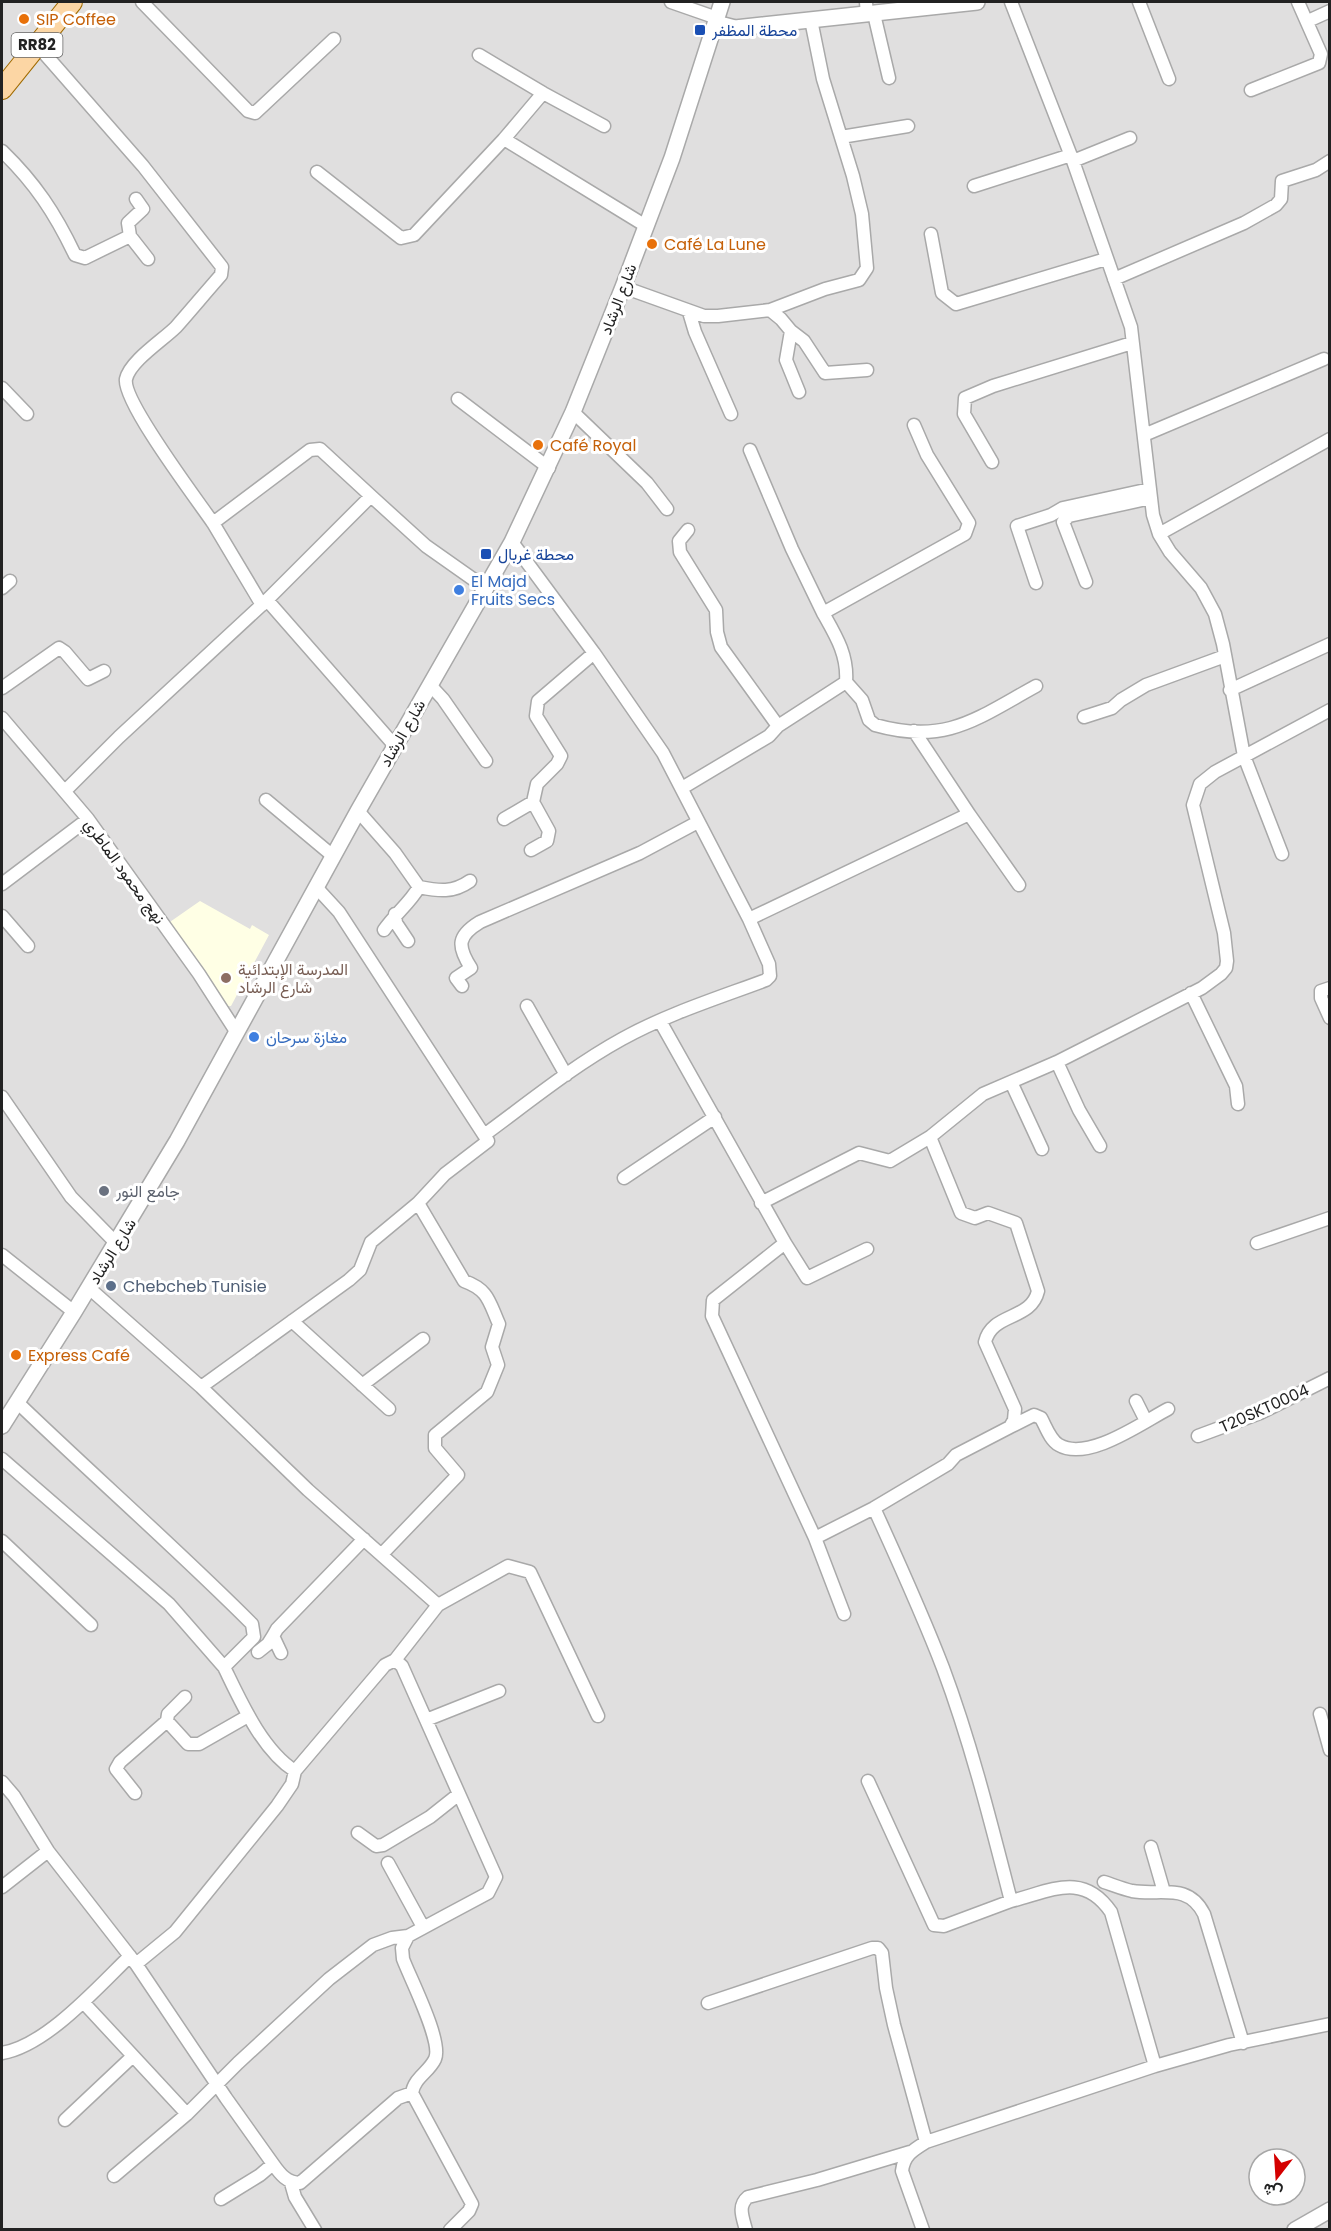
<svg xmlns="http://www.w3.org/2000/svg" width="1331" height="2231" font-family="Poppins,Vazirmatn,sans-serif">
<rect width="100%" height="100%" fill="#f2efe9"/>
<!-- residential -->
<path fill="#e0dfdf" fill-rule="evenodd" d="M2 2H1329V2229L2 2230ZM1259 2159H1295V2195H1259Z"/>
<!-- education -->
<path fill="#ffffe5" d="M200 901 250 929 252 925 269 935 231 1006H225L167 924Z"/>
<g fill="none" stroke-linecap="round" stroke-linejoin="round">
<defs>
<path id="minor" d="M142 2 248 111 255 113 334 39
M671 2 717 18
M866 2 867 15
M1011 2 1073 161 1131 327 1153 515 1159 534 1170 552 1201 588 1215 614 1223 644 1244 756 1282 854
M1139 2 1169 79
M874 14 889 78
M1308 21 1330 11
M37 45 143 166 222 267 221 275C206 292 191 310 176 327 163 340 130 361 126 379 122 401 198 501 213 523
M479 55 543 93 504 139
M1251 90 1319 63 1321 54 1298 2
M543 93 604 126
M841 137 908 126
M2 151C35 183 55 213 75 255L85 258 130 236 148 259
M1073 161 1130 138
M317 172 401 238 414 235 504 139 646 226
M974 186 1071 155
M931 234 942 293 956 304 1106 259
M130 236 128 223 143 209 136 199
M1114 279 1244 223 1276 205 1281 199 1282 181 1316 170 1330 161
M623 287 704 316H718L770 310 781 319 791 331 804 341 825 373 867 370
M770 310 825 289 859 280 867 268 862 214 853 176 823 79 811 20
M689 312 695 332 731 414
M791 331 786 360 799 392
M2 388 27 414
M458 399 549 468
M573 412 647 483 667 509
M1144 435 1324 359
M750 450 792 549 823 613
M992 462 964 414 965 398 993 386 1132 343
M688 530 679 541 680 552 716 610 717 632 721 647 778 726
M1159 534 1330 439
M1086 582 1063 522 1069 516 1151 498
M1036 583 1017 526 1051 515 1063 508 1150 489
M2 588 10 581
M267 600 395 746
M262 605 213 523 310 450 320 449 371 496
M846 682C848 655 836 636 823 613L965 534 969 523 927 455 914 425
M430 685 443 699 486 761
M2 688 59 648 65 652 88 679 104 671
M1230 690 1330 644
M1084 717 1112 708 1121 700 1146 685 1225 656
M2 718 88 819 199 974 237 1033
M682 788 769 736 778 726 846 682 862 700 869 720 875 725C946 745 976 719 1036 686
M65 791 119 737 267 600 371 496 426 546 487 589
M266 800 333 856
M358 811 395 853 419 887C439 891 453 893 470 881
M969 814 1019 885
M504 819 533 802
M531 850 547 841 549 831 533 802 537 784 557 764 561 756 536 716 538 701 594 653
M2 884 88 819
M316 887 339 912 484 1135C529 1102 573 1066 622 1039 667 1014 718 998 766 980L770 976 769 964 749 919 663 753 594 653 512 542
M395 914 396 923 408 941
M2 916 28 946
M749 919 969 814 914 731
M384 930C395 914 410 903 419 887
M462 986 456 978 471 968C457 946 457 936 480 922L640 853 698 822
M1330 988 1321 991V998L1330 1018
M1191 993 1236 1086 1238 1104
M527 1006 566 1075
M660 1021 785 1243 713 1300 712 1316 815 1538 874 1508C898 1561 922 1613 943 1668 971 1743 991 1823 1011 1901 1051 1891 1083 1871 1111 1912L1155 2066 1229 2045 1330 2024
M1057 1062 1079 1110 1100 1146
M1011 1082 1042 1149
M2 1097 71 1197 117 1244
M624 1178 715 1117
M761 1203 859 1153 890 1161 930 1137 983 1094 1057 1062 1122 1029 1202 988 1221 974 1226 968 1227 961 1224 933 1193 805 1200 784 1215 772 1330 710
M785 1243 807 1278 867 1249
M1257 1243 1330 1218
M2 1255 74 1312
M89 1288 201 1387 308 1490 438 1605 395 1660 402 1666 496 1877 488 1893 445 1916 408 1936 392 1938 373 1945 329 1979 238 2063 187 2114 114 2176
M292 1321 389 1409
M362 1385 423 1339
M201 1387 349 1280 360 1270 371 1242 418 1203 445 1174 488 1141 484 1135
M1136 1401 1146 1421
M18 1403C95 1477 176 1548 252 1624L254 1637 224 1667C241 1702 262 1750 295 1771
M1010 1427 1034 1415 1041 1418C1046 1427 1050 1440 1059 1445 1088 1462 1143 1422 1168 1409
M1198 1436 1260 1413 1330 1378
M2 1459 169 1604 224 1667
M874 1508 948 1464 956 1455 1010 1427 1014 1420 1015 1409 985 1342C992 1312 1031 1321 1038 1291L1016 1223 988 1213 975 1218 961 1213 930 1137
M815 1538 844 1614
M2 1541 91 1625
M382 1554 458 1475 435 1448V1435L487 1392 498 1365 492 1347 499 1324C489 1302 489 1290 464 1281L418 1203
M438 1605 508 1566 530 1572 598 1716
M258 1652 268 1644 273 1636
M281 1653 273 1636 277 1629 364 1539
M1320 1714 1330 1750
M426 1720 499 1691
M167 1721 168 1714 185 1697
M868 1781 934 1925 944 1926 1011 1901
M2 1782 14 1796 48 1851 136 1964 226 2098 273 2164C280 2174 287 2183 300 2183L398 2098 412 2093
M135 1793 116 1769 120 1762 167 1721 188 1744H199L248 1716
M358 1833 376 1846 383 1845 430 1817 459 1794
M1151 1847 1164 1892
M388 1863 423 1927
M1104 1882C1113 1885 1123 1889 1132 1891 1160 1896 1188 1882 1204 1914L1243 2043
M2 1887 48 1851
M408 1936 402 1948 403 1959C410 1978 443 2042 435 2059 429 2072 414 2078 412 2093L472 2204 469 2211 450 2230
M136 1964 175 1932 277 1806 292 1784 295 1771 385 1665 395 1660
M83 2002 187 2114
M708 2003 872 1948H878L882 1953 886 1988 894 2025 926 2142
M2 2053C46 2046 98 1987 130 1956
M65 2120 133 2056
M291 2183 295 2197 315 2230
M221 2199 260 2175 273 2164
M746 2230C743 2218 737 2206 748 2197L817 2180 910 2152
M923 2230 902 2171C904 2155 913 2150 926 2142L1155 2066"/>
<path id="tertiary" d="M716 23 735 28 977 2
M2 1426 74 1312 177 1141 358 811 512 542 573 412 623 287 672 158 722 2
M1295 2230 1330 2210"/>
<path id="primary" d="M2 89 72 2"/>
</defs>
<!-- minor casing -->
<use href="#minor" stroke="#a9a9a9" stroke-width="15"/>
<!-- tertiary casing -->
<use href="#tertiary" stroke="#a9a9a9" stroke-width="18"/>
<!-- primary casing -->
<use href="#primary" stroke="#a06b00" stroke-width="22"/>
<!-- minor -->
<use href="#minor" stroke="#fff" stroke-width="12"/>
<!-- tertiary -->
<use href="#tertiary" stroke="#fff" stroke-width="15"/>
<!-- primary -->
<use href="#primary" stroke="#fcd6a4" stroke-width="20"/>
</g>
<!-- markers -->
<g fill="#e8710a" stroke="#fff" stroke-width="2">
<circle cx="24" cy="19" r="6"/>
<circle cx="652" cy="244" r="6"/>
<circle cx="538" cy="445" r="6"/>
<circle cx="16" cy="1355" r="6"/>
</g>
<g fill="#1a4fb4" stroke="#fff" stroke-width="2">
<rect x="694" y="24" width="12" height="12" rx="3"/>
<rect x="480" y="548" width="12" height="12" rx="3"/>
</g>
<g fill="#3f7fe0" stroke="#fff" stroke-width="2">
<circle cx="459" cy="590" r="6"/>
<circle cx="254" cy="1037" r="6"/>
</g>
<circle fill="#8d6e63" stroke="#fff" stroke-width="2" cx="226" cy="978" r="6"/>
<circle fill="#6b7280" stroke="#fff" stroke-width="2" cx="104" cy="1191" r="6"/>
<circle fill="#5c6f8a" stroke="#fff" stroke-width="2" cx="111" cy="1286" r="6"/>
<g text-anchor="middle" stroke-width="6" stroke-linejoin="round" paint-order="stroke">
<!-- shield labels -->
<rect fill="#fff" stroke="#646464" stroke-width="1.5" x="11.5" y="33" width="51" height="24" rx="4.5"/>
<g font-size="15" font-weight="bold" fill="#222">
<text x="37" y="50">RR82</text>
</g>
<!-- food labels -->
<g font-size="16" fill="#c56008" stroke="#fff" text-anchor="start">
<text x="36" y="25">SIP Coffee</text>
<text x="664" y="250">Café La Lune</text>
<text x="550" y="451">Café Royal</text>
<text x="28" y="1361">Express Café</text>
</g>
<!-- transit labels -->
<g font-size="16" fill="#164399" stroke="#fff" text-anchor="start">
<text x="712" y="36">محطة المظفر</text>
<text x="498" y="560">محطة غربال</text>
</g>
<!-- street labels -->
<g font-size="16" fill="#222" stroke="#fff">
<text transform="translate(618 299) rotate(-69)" y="6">شارع الرشاد</text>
<text transform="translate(402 733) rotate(-60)" y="6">شارع الرشاد</text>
<text transform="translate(125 871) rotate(54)" y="6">نهج محمود الماطري</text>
<text transform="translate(112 1251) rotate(-58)" y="6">شارع الرشاد</text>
<text transform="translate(1264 1408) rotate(-24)" y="6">T20SKT0004</text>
</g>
<!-- shop labels -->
<g font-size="16" fill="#366cbe" stroke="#fff" text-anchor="start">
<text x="471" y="587">El Majd<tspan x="471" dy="18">Fruits Secs</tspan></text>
<text x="266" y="1043">مغازة سرحان</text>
</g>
<!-- education labels -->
<g font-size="16" fill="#785e54" stroke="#fff" text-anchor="start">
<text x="238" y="975">المدرسة الإبتدائية<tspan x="238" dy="18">شارع الرشاد</tspan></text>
</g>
<!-- worship labels -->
<g font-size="16" fill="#5b616d" stroke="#fff" text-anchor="start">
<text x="116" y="1197">جامع النور</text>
</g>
<!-- service labels -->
<g font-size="16" fill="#4e5e75" stroke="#fff" text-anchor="start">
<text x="123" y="1292">Chebcheb Tunisie</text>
</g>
</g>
<!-- border -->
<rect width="1331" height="2231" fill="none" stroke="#222222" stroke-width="6"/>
<!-- north arrow -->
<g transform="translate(1277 2177) rotate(197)"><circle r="28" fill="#ffffff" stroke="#a7a7a7" stroke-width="1.5"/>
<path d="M0-4.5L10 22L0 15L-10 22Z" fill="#d40000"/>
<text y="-9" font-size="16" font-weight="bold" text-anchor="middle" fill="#222222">ش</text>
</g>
</svg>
